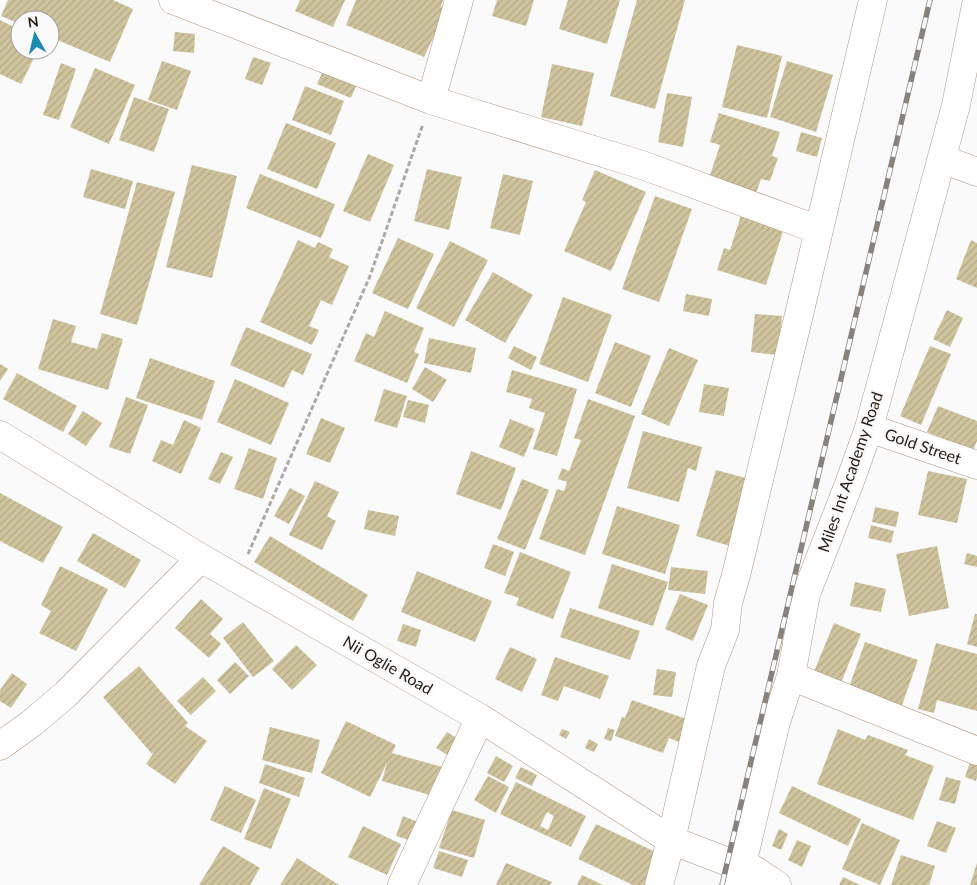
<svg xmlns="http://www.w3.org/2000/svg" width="977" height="885" font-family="Lato,sans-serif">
<defs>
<pattern id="building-hatch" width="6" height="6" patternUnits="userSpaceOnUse" patternTransform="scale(1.25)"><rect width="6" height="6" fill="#cfc49e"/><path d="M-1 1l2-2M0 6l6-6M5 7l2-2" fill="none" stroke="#b2a887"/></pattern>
</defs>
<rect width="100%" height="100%" fill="#fafafa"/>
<!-- building -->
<path fill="url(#building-hatch)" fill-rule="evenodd" d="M8 0H113L133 9 110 62 50 37V20H20V24L1 16Z
M300 0H345L333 27 295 11Z
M356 0H443L441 6 444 15 424 57 346 25Z
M497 0H534L526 26 492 16Z
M568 0H620L607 44 559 29Z
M637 0H685L655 109 610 96Z
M0 20 20 30V50H38L21 84 0 74Z
M175 32 195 34 194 53 173 51Z
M737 45 782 56 767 118 722 107Z
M253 57 271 63 262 85 245 79Z
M162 61 191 71 177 110 148 100Z
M787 61 833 75 816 132 770 117Z
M61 63 76 69 59 120 43 115Z
M552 64 594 73 582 126 541 117Z
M325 67 358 81 351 98 317 84Z
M95 68 135 85 109 144 70 127Z
M305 86 344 101 331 135 292 120Z
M667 93 692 97 683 147 658 142Z
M134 97 169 109 154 152 119 140Z
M719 113 780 132 772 156 778 158 770 181 761 179 754 199 707 184 720 145 710 142Z
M286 123 336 143 317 189 267 169Z
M801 132 822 138 817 157 796 151Z
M368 154 394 165 370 222 343 211Z
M192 165 237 176 212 278 166 267Z
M91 169 133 181 125 209 83 197Z
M427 169 462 177 449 230 414 221Z
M595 170 646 192 611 271 564 251 586 202 582 200Z
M260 174 335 204 321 238 246 208Z
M503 174 533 181 520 235 490 228Z
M137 182 175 192 137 325 100 314Z
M655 196 692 209 659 302 622 289Z
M741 215 784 228 766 285 717 270 724 248 730 250Z
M398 238 434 254 408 309 372 293Z
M298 240 315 248 318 242 333 249 329 257 349 266 332 305 321 300 309 326 319 330 312 345 260 322Z
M971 240 977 243V288L956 279Z
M450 241 488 260 454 327 416 308Z
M493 272 533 295 505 343 465 320Z
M686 294 712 299 709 316 683 311Z
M563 297 612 315 588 382 539 364Z
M947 310 963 318 950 347 933 339Z
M385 311 424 328 414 352 419 354 407 383 354 361 366 333 374 337Z
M755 314 782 316 778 355 751 352Z
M53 319 76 326 71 342 97 349 102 333 123 339 108 390 38 369Z
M246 327 312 354 303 375 292 370 284 388 230 365Z
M429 338 476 348 471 373 424 363Z
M615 342 651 356 631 407 595 393Z
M514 346 537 357 531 370 508 358Z
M930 346 951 354 921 425 900 416Z
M669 348 698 360 669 426 641 414Z
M150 358 215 381 202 420 136 398Z
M0 364 8 369 0 381Z
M425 367 447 380 433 402 412 389Z
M512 370 577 389 557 456 533 449 545 413 529 408 532 399 506 392Z
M17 373 77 406 63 432 3 399Z
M235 379 289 403 271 445 217 422Z
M704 384 729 388 724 416 699 412Z
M384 389 407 396 397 428 374 421Z
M126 397 148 405 130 454 109 447Z
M588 399 635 416 585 555 539 539 557 489 564 491 567 482 558 479 562 468 569 471 581 440 574 438Z
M408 400 429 405 425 423 403 417Z
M938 406 977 421V441L973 450 927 432Z
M83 411 102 423 86 446 68 434Z
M321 418 345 428 330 463 306 454Z
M510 419 535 429 524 457 499 447Z
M184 420 201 428 181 474 152 461 161 440 173 445Z
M643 431 702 447 696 471 688 468 679 502 627 488Z
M249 448 277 458 263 499 234 489Z
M471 451 516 468 501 510 456 494Z
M221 452 233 457 220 484 208 479Z
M716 470 749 479 730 546 696 536Z
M928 471 967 479 957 523 918 515Z
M522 479 549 490 525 550 497 539Z
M315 481 339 492 327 516 336 521 322 550 289 535Z
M290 488 305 496 289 524 274 516Z
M0 493 63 527 43 563 0 541Z
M617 506 680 525 665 574 602 554Z
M875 507 899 512 896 527 872 522Z
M368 510 399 516 395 536 364 529Z
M871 525 894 531 891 543 868 538Z
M93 533 141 560 125 588 77 561Z
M270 536 368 595 353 621 254 562Z
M493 544 514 552 505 576 484 568Z
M937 546 949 608 909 616 896 554Z
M520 552 571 572 553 619 516 605 519 598 504 593Z
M967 553 977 556V567L964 564Z
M612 564 668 582 653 626 598 608Z
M60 566 108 589 76 651 39 633 51 611 41 605Z
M671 567 708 571 705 594 668 590Z
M417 571 492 601 475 642 401 612Z
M855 582 886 589 881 612 850 606Z
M680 594 708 605 693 641 665 629Z
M201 599 223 619 210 634 221 644 209 658 175 628Z
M570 608 640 631 630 660 560 637Z
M975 614H977V647L967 644Z
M243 622 274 661 253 677 223 638Z
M834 623 861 634 838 690 811 679Z
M403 624 421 630 416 647 397 641Z
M865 642 918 660 902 705 849 687Z
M936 643 977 654V711L937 700 934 713 918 709Z
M296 645 317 665 292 690 272 669Z
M510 647 537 659 522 692 495 679Z
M555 657 609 676 600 699 564 686 558 701 541 695Z
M235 662 249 676 230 694 217 680Z
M139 666 188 723 185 726 207 741 175 784 146 764 155 751 152 754 103 697Z
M657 669 676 672 672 697 653 695Z
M12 673 27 684 11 708 0 701V690Z
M203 677 216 691 191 715 177 701Z
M632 700 692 721 684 744 669 738 663 753 615 736 622 717 625 718Z
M346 721 396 745 392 753 442 767 433 796 382 781 387 763 370 797 321 773Z
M270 727 320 740 312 773 262 760Z
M608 728 615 730 611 741 604 739Z
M562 729 570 732 566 739 559 735Z
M838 729 865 740 868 735 908 750 905 755 934 766 913 820 817 784Z
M447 732 474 749 464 765 436 748Z
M589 739 598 744 594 752 585 748Z
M496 756 513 766 504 782 487 773Z
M970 762 977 764V777L976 781 965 777Z
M265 764 305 778 299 797 259 783Z
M521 767 537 775 532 786 515 778Z
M488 776 509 787 496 813 474 800Z
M946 777 961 781 955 804 939 800Z
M516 782 586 816 571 847 500 814ZM547 812 554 816 548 830 540 826Z
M225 786 256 800 241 833 210 820Z
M792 786 861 819 848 846 779 813Z
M264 788 291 799 271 849 244 839Z
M452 810 485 820 474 858 439 848Z
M403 816 418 822 412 841 396 836Z
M937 821 956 828 946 853 927 846Z
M862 823 900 840 880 885 842 869Z
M596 824 666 857 652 885H633L578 859Z
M363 826 401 844 387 875 348 857Z
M779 829 788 834 781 850 772 846Z
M797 840 811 846 802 867 788 860Z
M223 846 260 868 250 885H199Z
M439 851 468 860 462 877 433 868Z
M901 855 935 866 929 885H891Z
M297 858 339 885H280Z
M506 863 552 882 550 885H496Z
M977 863V885H970Z
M582 875 603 885H577Z
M843 877 860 885H839Z"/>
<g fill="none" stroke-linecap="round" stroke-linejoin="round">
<defs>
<path id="minor" d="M173 0 431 100 459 0
M431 100 642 165 819 230
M942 159 977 172
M869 428 977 465
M0 435 201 558 480 718 671 840 728 862H742L777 885
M791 676 977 751
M0 746 32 723 66 694 201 558
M402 885 480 718
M659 885 671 840 711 666 725 630 728 603 736 575 802 302 873 0
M737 885 776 722 791 676 806 594 849 484 869 428 956 105 977 0"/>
</defs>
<!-- minor casing -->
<use href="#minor" stroke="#b3957d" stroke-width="29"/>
<!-- path -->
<path stroke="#ada9a6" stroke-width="3" stroke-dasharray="5 2.5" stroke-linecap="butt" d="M248 554 370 276 423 124"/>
<!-- minor -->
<use href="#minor" stroke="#fff" stroke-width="28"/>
<defs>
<path id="rail" d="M722 885 930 0"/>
</defs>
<!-- rail casing -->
<use href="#rail" stroke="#88827d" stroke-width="5.5"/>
<!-- rail -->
<use href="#rail" stroke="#fafafa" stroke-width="4" stroke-dasharray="11" stroke-linecap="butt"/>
</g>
<g text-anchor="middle" stroke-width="5" stroke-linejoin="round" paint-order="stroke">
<!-- street labels -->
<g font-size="16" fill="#261a11" stroke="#fafafa">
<text transform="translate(923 446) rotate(19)" y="6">Gold Street</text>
<text transform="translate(850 472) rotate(-71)" y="6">Miles Int Academy Road</text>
<text transform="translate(388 665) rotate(30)" y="6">Nii Oglie Road</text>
</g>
</g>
<!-- north arrow -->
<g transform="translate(35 35) rotate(352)"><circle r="24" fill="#fafafa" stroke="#a5a09d"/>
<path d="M0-4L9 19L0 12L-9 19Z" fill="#1c8bb1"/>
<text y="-8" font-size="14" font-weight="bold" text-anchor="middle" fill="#261a11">N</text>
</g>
</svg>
